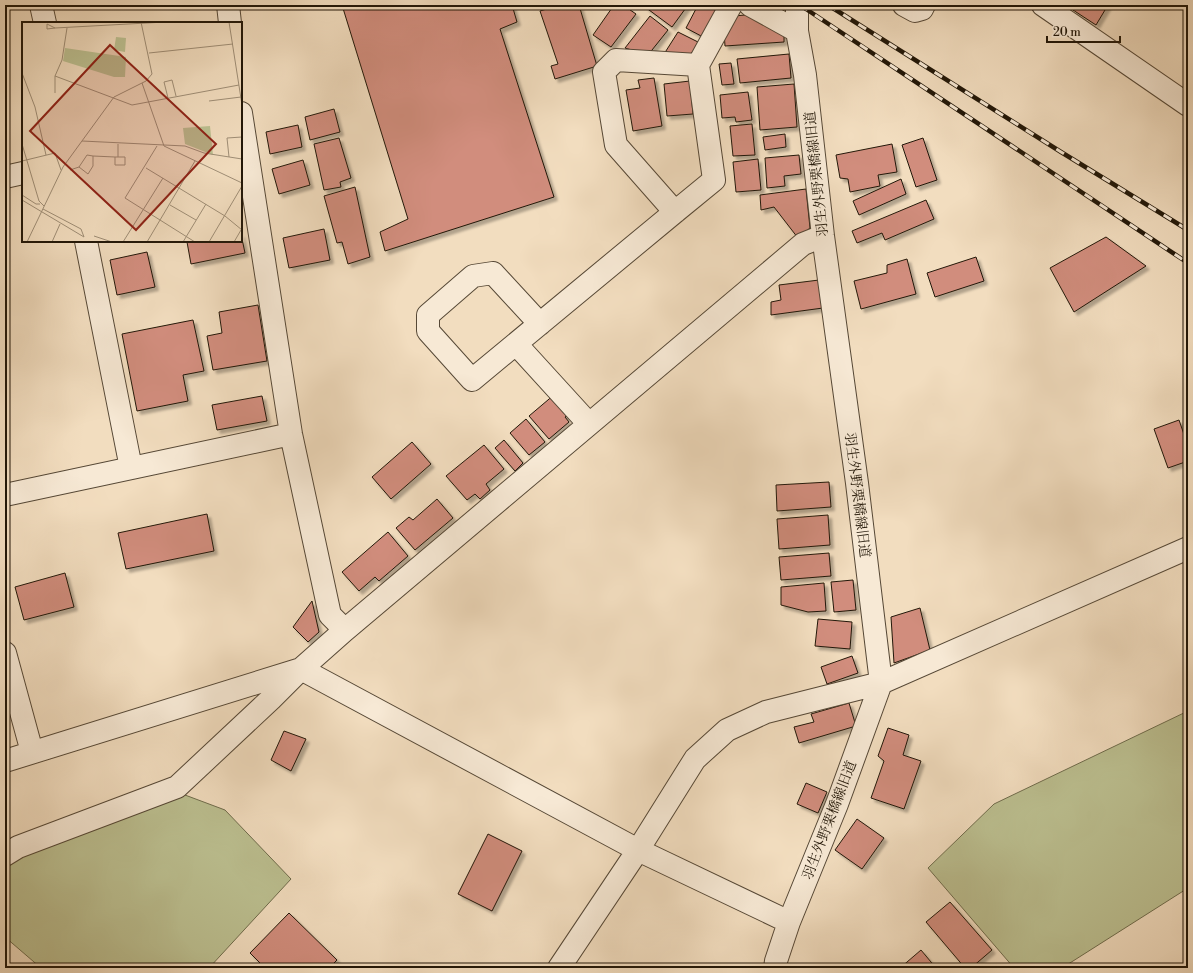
<svg xmlns="http://www.w3.org/2000/svg" width="1193" height="973" font-family="'Libre Bodoni','Noto Serif JP',serif">
<defs>
<filter id="shadow"><feDropShadow dx="3.5" dy="3.5" stdDeviation="1" flood-color="#0004"/></filter>
</defs>
<rect width="100%" height="100%" fill="#f2ddbf"/>
<filter id="stains"><feTurbulence type="fractalNoise" baseFrequency=".005" numOctaves="4"/><feColorMatrix values="0 0 0 0 .2 0 0 0 0 .09 0 0 0 0 .02 0 0 0 .5 -.17"/></filter>
<radialGradient id="worn" r=".72"><stop offset=".6" stop-color="#630" stop-opacity="0"/><stop offset="1" stop-color="#630" stop-opacity=".3"/></radialGradient>
<!-- green -->
<path fill="#bcc091" stroke="#6f6c4c" d="M1188 711V888L1062 968H1014L928 868 994 804Z
M185 795 225 810 291 879 209 968H41L5 937V864L22 854Z"/>
<!-- building -->
<path fill="#d18d7d" stroke="#221708" filter="url(#shadow)" d="M342 5H512L517 22 500 29 554 197 385 251 380 232 408 219Z
M560 5H579L597 66 555 79 551 66 558 64 540 11Z
M614 5H623L636 14 611 47 593 35Z
M646 5H688L672 27 645 7Z
M698 5H721L703 37 686 28Z
M1076 5H1108L1096 25 1073 10Z
M756 14 784 32V42L725 46 724 32 734 16Z
M650 16 668 30 648 55 625 48Z
M678 32 700 43 692 58 664 54Z
M789 54 791 78 740 83 737 59Z
M731 63 734 84 722 85 719 64Z
M654 78 662 126 633 131 626 90 640 88 638 80Z
M690 81 693 114 667 116 664 84Z
M794 84 797 127 760 130 757 87Z
M748 92 752 120 736 122 735 117 722 118 720 95Z
M334 109 340 132 310 140 305 117Z
M752 124 755 155 733 156 730 126Z
M298 125 302 147 270 154 266 132Z
M785 134 786 147 765 150 763 137Z
M339 138 351 178 340 182 341 187 324 190 314 144Z
M923 138 937 180 916 187 902 145Z
M892 144 897 172 878 175 880 186 850 192 848 179 840 178 836 155Z
M799 155 801 174 784 176 785 186 767 188 765 158Z
M758 159 761 190 736 192 733 162Z
M303 160 310 185 279 194 272 169Z
M901 179 906 194 859 215 853 201Z
M355 187 370 257 348 264 342 242 337 243 324 196Z
M806 189 810 228 798 238 774 207 761 210 760 195Z
M926 200 934 219 885 240 882 233 857 243 852 231Z
M324 229 330 260 289 268 283 238Z
M241 234 245 253 191 264 187 242 194 241H241Z
M1106 237 1146 266 1074 312 1050 268Z
M147 252 155 287 117 295 110 260Z
M976 257 984 281 935 297 927 273Z
M907 259 916 294 861 309 854 281 887 273V265Z
M819 280 823 308 771 315V302L781 300 779 285Z
M258 305 267 361 213 370 207 336 222 333 219 312Z
M193 320 204 371 183 375 188 401 137 411 122 334Z
M555 394 571 413 565 417 569 422 549 439 529 416Z
M262 396 267 421 217 430 212 405Z
M526 419 545 442 529 455 510 433Z
M1179 420 1188 446V461L1168 468 1154 429Z
M504 440 523 463 515 471 495 448Z
M412 442 431 464 391 499 372 477Z
M484 445 504 469 486 484 490 490 480 499 475 494 467 500 446 476Z
M829 482 831 507 777 511 776 485Z
M437 499 453 518 415 550 396 528 409 517 413 520Z
M207 514 214 551 126 569 118 533Z
M828 515 830 545 779 549 777 519Z
M388 532 408 556 379 581 375 577 359 591 342 572Z
M829 553 831 576 781 580 779 557Z
M65 573 74 607 24 620 15 587Z
M853 580 856 610 834 612 831 582Z
M824 583 826 611 808 612 781 605V587Z
M312 601 319 632 308 642 293 627Z
M920 608 930 650 894 663 891 617Z
M818 619 852 622 850 649 815 646Z
M852 656 858 673 827 684 821 667Z
M849 703 856 726 799 743 794 727 814 722 811 714Z
M888 728 909 735 903 755 921 761 904 809 871 798 884 761 878 756Z
M284 731 306 739 291 771 271 760Z
M806 783 827 792 818 813 797 804Z
M857 819 884 838 862 869 835 850Z
M488 834 522 851 492 911 458 894Z
M950 902 992 950 971 968H965L926 922Z
M289 913 337 960 329 968H265L250 953Z
M921 950 936 968H900Z"/>
<g fill="none" stroke-linecap="round" stroke-linejoin="round">
<defs>
<path id="minor" d="M41 5 45 23
M228 5 230 23
M750 5 797 31
M904 5 915 11 922 9 924 5
M1043 5 1188 105
M241 113 291 434 330 615 345 630
M5 177 23 173
M675 212 616 145 604 72 616 60 698 65
M86 241 131 468
M540 324 493 273 473 276 428 315V331L472 380C553 313 633 246 714 180L698 65 731 5
M516 344 589 424
M5 495 291 434
M5 653 32 752
M5 761 301 669 638 850 789 922
M5 855 18 847 177 787 271 699 301 669 345 630 803 244 823 236
M559 968 638 850 695 759 727 730 766 712 881 683 1188 548
M775 968 776 961 789 922 837 804 881 683 857 483 823 236 805 75 797 31V5"/>
</defs>
<!-- minor casing -->
<use href="#minor" stroke="#564836" stroke-width="24"/>
<!-- minor -->
<use href="#minor" stroke="#f7e9d5" stroke-width="22"/>
<defs>
<path id="rail" d="M800 5 1188 263
M828 5 1061 152 1188 230"/>
</defs>
<!-- rail casing -->
<use href="#rail" stroke="#221708" stroke-width="4.5"/>
<!-- rail -->
<use href="#rail" stroke="#f7e9d5" stroke-width="3" stroke-dasharray="9" stroke-linecap="butt"/>
</g>
<g text-anchor="middle" stroke-width="3.5" stroke-linejoin="round" paint-order="stroke">
<!-- street labels -->
<g font-size="14" fill="#221708" stroke="#f7e9d5">
<text transform="translate(816 174) rotate(-96)" y="5">羽生外野栗橋線旧道</text>
<text transform="translate(858 495) rotate(83)" y="5">羽生外野栗橋線旧道</text>
<text transform="translate(829 820) rotate(-69)" y="5">羽生外野栗橋線旧道</text>
</g>
</g>
<!-- overview -->
<g transform="translate(22 22)">
<rect width="220" height="220" fill="#f2ddbf"/>
<path d="M94 15 104 16 103 30 92 28ZM43 26 104 35 103 55H92L41 39ZM188 104 191 133 163 122 161 106Z" fill="#bcc091"/>
<path fill="none" stroke="#9f8e76" stroke-width="1" d="M207 0 220 83M25 2 33 6 25 7ZM33 6 143 0M127 31 211 22M0 51 13 85 24 133M33 54 110 83 217 63M120 61 142 124 220 161M33 71V54L40 38 45 6M146 76 142 60 150 58 154 74M187 79 219 75M60 119 163 124 182 131 220 137M0 122 17 179 22 184M135 124 103 176 173 220M96 135V122M207 135 205 116 220 115M0 139 33 131 39 148M57 145 66 152 71 144V134M124 146 203 194 220 208M48 148 57 145 65 133 71 134 93 135H103V143H93V135M0 173 14 182H18M0 178 62 215M148 183 174 198M21 187 59 207 62 215M72 214 90 220M5 220 41 145 92 75 124 59 130 52 119 0M30 220 38 202M101 220 141 156M125 220 173 139M161 220 184 182M187 220 220 164M212 220 219 208"/>
<path fill="#8f2418" fill-opacity="0.15" stroke="#8f2418" stroke-width="2" d="M88 23 194 122 114 208 8 109Z"/>
<rect width="220" height="220" fill="none" stroke="#221708" stroke-width="2"/>
</g>
<!-- margin -->
<rect width="1193" height="973" fill="none" stroke="#f2ddbf" stroke-width="20"/>
<rect x="6" y="6" width="1181" height="961" fill="none" stroke="#221708" stroke-width="2"/>
<rect x="10" y="10" width="1173" height="953" fill="none" stroke="#221708"/>
<!-- scale -->
<path d="M1047 36v6h73v-6" fill="none" stroke="#221708" stroke-width="2"/>
<text x="1053" y="36" font-size="12" fill="#221708" stroke="#f7e9d5" stroke-width="3" paint-order="stroke">20 m</text>
<rect width="100%" height="100%" filter="url(#stains)"/>
<rect width="100%" height="100%" fill="url(#worn)"/>
</svg>
